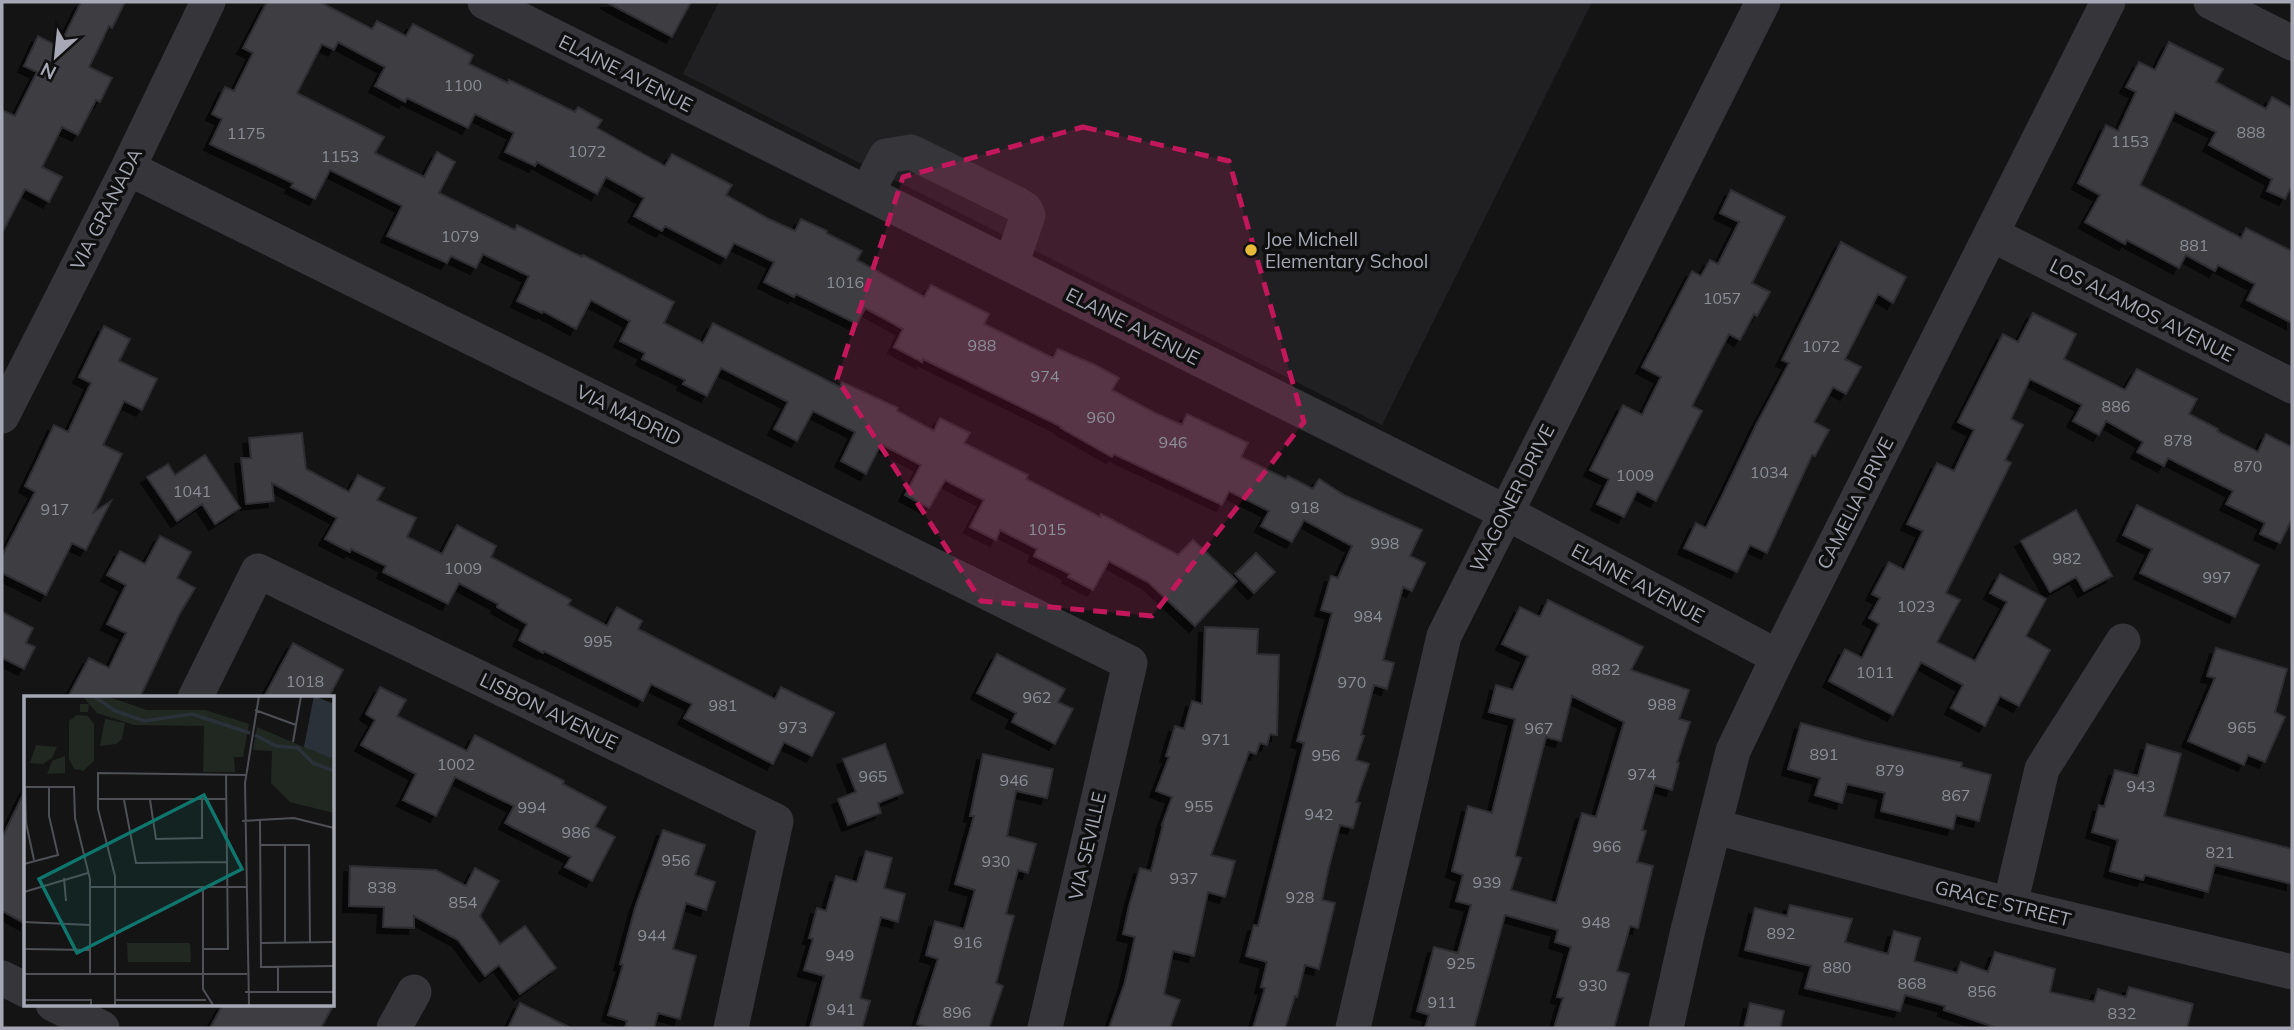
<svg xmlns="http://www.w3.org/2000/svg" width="2294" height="1030" font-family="Mulish,sans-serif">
<defs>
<filter id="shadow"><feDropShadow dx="-6" dy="6" stdDeviation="0" flood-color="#0009"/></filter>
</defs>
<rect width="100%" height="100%" fill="#141415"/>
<!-- built -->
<path fill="#202022" d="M719 2H1592L1382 425 683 74Z"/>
<!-- building -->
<path fill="#3e3e42" stroke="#2e2e31" stroke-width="2" fill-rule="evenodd" filter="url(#shadow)" d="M81 2H125L112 28 109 26 89 67 112 78 100 102 96 100 78 135 62 127 42 167 62 177 49 202 25 189 2 233V110L15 116 37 72 24 66 38 36 59 47Z
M267 2H320L372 29 377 21 406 36 413 24 473 55 469 64 508 83 509 80 575 112 578 107 602 120 597 128 665 166 672 154 732 185 726 195 769 219 795 231 801 219 827 231 826 233 862 251 857 260 924 297 931 285 989 314 984 324 1053 358 1058 349 1095 365 1119 378 1112 390 1155 413 1182 425 1187 414 1248 443 1241 457 1286 479 1288 476 1313 489 1319 479 1344 495 1422 530 1410 556 1425 563 1412 591 1403 587 1383 660 1394 663 1387 689 1374 685 1361 735 1364 736 1356 760 1369 764 1356 802 1360 803 1353 828 1340 825 1328 871 1322 900 1335 903 1319 969 1305 965 1297 997 1295 996 1285 1028H1253L1265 988 1261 987 1267 962 1246 956 1254 925 1258 926 1304 743 1297 741 1332 613 1321 610 1331 576 1338 578 1352 546 1304 520 1292 542 1261 526 1269 511 1229 491 1222 505 1114 454 1112 457 1061 428 1062 427 923 359 922 362 894 347 903 329 865 308 857 324 796 294 794 297 764 282 774 262 734 243 726 258 665 226 662 231 634 216 644 198 606 177 597 194 537 162 535 166 505 152 514 133 475 114 468 128 407 98 405 102 375 86 385 67 338 42 334 50 322 44 297 93 384 137 375 153 424 177 437 152 455 162 439 193 515 230 517 225 582 257 583 255 674 302 664 323 703 343 713 323 840 387 842 382 898 408 897 411 934 431 940 418 970 433 964 443 1028 475 1026 479 1100 517 1101 514 1178 555 1193 540 1237 581 1195 626 1148 582 1109 561 1093 590 1068 577 1070 574 1034 556 1037 549 1000 530 996 540 970 527 984 500 945 480 929 508 905 495 921 465 881 444 866 474 841 461 855 432 813 411 797 441 774 429 788 402 721 368 707 396 683 384 685 380 642 359 645 353 620 341 630 321 591 300 576 329 543 311 542 313 517 301 529 276 483 254 476 268 451 256 447 263 387 236 402 206 330 170 315 199 291 187 293 183 210 144 222 119 212 114 225 87 234 91 253 53 243 48Z
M606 2H691L672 37Z
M2169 42 2223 69 2216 82 2266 109 2272 97 2292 108V190L2290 189 2285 199 2267 191 2272 179 2209 145 2216 132 2175 112 2140 185 2241 238 2246 228 2292 251V323L2247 300 2255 284 2218 265 2215 271 2186 255 2179 268 2127 240 2125 244 2085 222 2100 195 2078 183 2106 125 2118 131 2136 92 2126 87 2139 62 2155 70Z
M1731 190 1785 217 1752 283 1770 292 1757 316 1754 314 1740 340 1729 334 1692 406 1702 411 1656 501 1637 491 1624 517 1597 504 1609 479 1590 470 1623 405 1642 415 1661 377 1642 367 1692 271 1701 276 1710 260 1718 264 1739 222 1720 213Z
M1841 242 1906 277 1893 303 1878 294 1845 359 1861 367 1846 394 1833 387 1814 422 1829 430 1815 456 1812 455 1767 553 1750 545 1737 572 1684 548 1696 523 1706 528 1721 498 1756 425 1789 363 1782 360Z
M2033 313 2076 334 2064 359 2125 390 2137 369 2197 399 2189 414 2218 429 2217 431 2258 452 2266 434 2292 447V519L2280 543 2260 534 2265 523 2226 504 2233 491 2168 458 2164 466 2137 452 2143 442 2106 421 2099 435 2073 421 2082 405 2030 379 2011 419 2023 425 2005 460 2011 463 1946 593 1960 600 1937 642 1975 661 2007 602 1990 593 2000 574 2046 599 2026 636 2050 650 2019 706 2000 696 1985 726 1951 708 1963 685 1921 662 1893 715 1829 681 1845 649 1862 658 1879 624 1869 618 1880 598 1872 594 1889 562 1904 570 1923 531 1907 524 1937 463 1954 471 1974 430 1958 422 2003 334 2018 342Z
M104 326 130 339 119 361 157 379 142 410 124 401 103 445 122 454 94 512 111 501 86 550 72 543 46 595 2 573V556L35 492 25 486 54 425 68 432 91 383 79 377Z
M302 433 306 469 349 492 358 475 384 488 377 500 416 518 407 537 442 554 457 525 496 546 491 557 571 600 568 605 607 626 617 607 642 621 638 629 775 699 781 687 834 713 812 756 784 742 773 764 684 718 692 704 651 684 643 701 544 651 543 653 519 640 527 624 497 607 498 604 459 583 448 604 383 572 386 566 351 549 350 552 325 539 337 518 272 483 274 501 246 504 241 458H251L249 438Z
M205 455 240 508 215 524 202 504 177 521 147 477 168 464 175 475Z
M2137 505 2259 565 2235 617 2140 573 2152 549 2123 535Z
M2076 510 2112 576 2084 591 2076 577 2050 592 2021 541Z
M160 536 191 552 177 578 195 588 180 613 140 697H68L89 658 109 668 126 633 107 624 126 585 107 575 120 551 145 564Z
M1256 553 1275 572 1254 593 1235 574Z
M1548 600 1643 647 1631 670 1689 690 1679 719 1690 722 1677 762 1679 763 1672 790 1655 785 1642 830 1646 831 1637 862 1653 866 1638 928 1630 926 1617 971 1629 974 1614 1028H1554L1563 998 1557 997 1571 947 1555 942 1558 930 1505 915 1474 1028H1425L1429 1015 1417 1011 1434 947 1458 953 1471 905 1456 901 1463 875 1452 871 1468 806 1492 813 1515 719 1489 712 1496 685 1513 690 1528 656 1502 644 1520 607 1540 617ZM1572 696 1624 722 1596 817 1582 813 1556 903 1511 890 1521 858 1515 856 1546 737 1561 741Z
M2 612 33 628 26 643 35 647 24 669 2 658Z
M1205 627 1258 629 1257 654 1279 655 1277 735 1270 734 1267 745 1260 743 1256 754 1249 752 1211 855 1235 861 1225 897 1208 892 1194 956 1173 951 1164 994 1180 1000 1170 1028H1109L1125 982 1135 937 1123 934 1129 906 1140 868 1151 871 1163 825H1162L1172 797 1156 791 1169 757 1166 756 1175 726 1184 729 1192 701 1202 704Z
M293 643 343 670 329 697H264Z
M2216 648 2287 669 2275 712 2285 717 2265 762 2248 755 2244 765 2188 741 2215 678 2207 676Z
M997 654 1065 689 1058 702 1073 709 1055 744 1012 722 1016 713 977 693Z
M380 687 406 700 397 716 467 751 475 735 564 781 563 784 606 807 595 827 615 837 592 881 565 867 571 857 505 823 514 806 455 777 436 816 403 800 416 774 361 745 375 720 366 714Z
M1801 723 1866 741 1962 763 1961 767 1991 775 1979 821 1956 815 1953 829 1881 811 1885 793 1847 784 1842 803 1815 795 1820 778 1788 769Z
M885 744 903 793 878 803 881 813 848 825 838 799 856 792 843 759Z
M2147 744 2181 754 2164 816 2292 849V884L2215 865 2208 892 2145 875 2143 880 2110 871 2118 840 2092 832 2099 805 2104 807 2115 770 2138 776Z
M983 754 1053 769 1047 798 1016 791 1007 836 1036 844 1028 873 1018 870 1006 914 1014 916 996 983 1003 986 989 1028H930L917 1024 938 959 926 955 935 921 964 929 975 890 955 884 974 816H970Z
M26 788V924L2 911V838Z
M663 830 705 845 695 875 715 882 706 910 686 903 673 949 696 956 680 1019 658 1013 654 1028H625L627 1021 608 1015 623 965 620 964 635 908Z
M866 851 892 858 884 888 905 894 898 922 881 917 860 998 870 1001 862 1028H810L824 976 804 970 813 939 809 938 817 908 826 911 836 876 857 882Z
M350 866 436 870 466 886 475 868 499 881 480 916 500 944 525 926 556 968 520 994 499 965 485 976 458 940 414 916V928L383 927 384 907 349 906Z
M1790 905 1852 919 1845 942 1888 954 1894 931 1920 938 1914 961 1957 973 1961 962 1988 972 1995 952 2055 969 2050 992 2094 1002 2098 989 2126 997 2129 987 2193 1004 2187 1028H1997L1944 1010 1945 1006 1905 995 1900 1011 1805 988 1811 966 1745 950 1755 908 1787 916Z
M520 1003 571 1028H508Z
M1750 1003 1784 1011 1780 1028H1744Z
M223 1004H334L321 1028H210Z"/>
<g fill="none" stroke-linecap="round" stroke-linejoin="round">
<!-- minor -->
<path stroke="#35353a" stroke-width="35" d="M485 2 1505 512 1778 657
M2211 2 2292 43
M128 168 1130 663 1045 1028
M867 193 886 156 911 152 1017 204 1025 209 1028 215 1011 265
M1991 234 2292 386
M2 416 128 168 208 2
M195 698 258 571 776 821 731 1028
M1716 827 2010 905 2292 972
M2010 905 2042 769 2123 641
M2 978 26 990
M53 1004 102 1028
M394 1028 414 992
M1353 1028 1444 636 1763 2
M1666 1028 1688 930 1733 751 1778 657 2108 2"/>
</g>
<!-- marked area -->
<path fill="#c2185b" fill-opacity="0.2" stroke="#c2185b" stroke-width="5" stroke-dasharray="14 9" stroke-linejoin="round" d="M1083 127 1229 161 1304 422 1152 616 981 601 837 379 903 177Z"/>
<!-- markers -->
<circle fill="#e7bc3a" stroke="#0f0f10" stroke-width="2.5" cx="1251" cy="250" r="7"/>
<g text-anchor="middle" stroke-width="7" stroke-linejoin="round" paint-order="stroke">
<!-- number labels -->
<g font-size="16" fill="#8c8e98">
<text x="463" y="91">1100</text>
<text x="2251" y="138">888</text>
<text x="246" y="139">1175</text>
<text x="2130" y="147">1153</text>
<text x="587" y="157">1072</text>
<text x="340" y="162">1153</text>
<text x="460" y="242">1079</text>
<text x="2194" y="251">881</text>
<text x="845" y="288">1016</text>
<text x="1722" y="304">1057</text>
<text x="982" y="351">988</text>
<text x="1821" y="352">1072</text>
<text x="1045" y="382">974</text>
<text x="2116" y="412">886</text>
<text x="1101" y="423">960</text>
<text x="2178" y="446">878</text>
<text x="1173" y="448">946</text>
<text x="2248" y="472">870</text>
<text x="1769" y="478">1034</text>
<text x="1635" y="481">1009</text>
<text x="192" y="497">1041</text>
<text x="1305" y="513">918</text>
<text x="55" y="515">917</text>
<text x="1047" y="535">1015</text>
<text x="1385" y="549">998</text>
<text x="2067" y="564">982</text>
<text x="463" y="574">1009</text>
<text x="2217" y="583">997</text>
<text x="1916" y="612">1023</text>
<text x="1368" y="622">984</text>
<text x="598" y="647">995</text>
<text x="1606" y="675">882</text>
<text x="1875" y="678">1011</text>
<text x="305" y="687">1018</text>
<text x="1352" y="688">970</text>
<text x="1037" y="703">962</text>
<text x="1662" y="710">988</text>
<text x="723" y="711">981</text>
<text x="793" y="733">973</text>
<text x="2242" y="733">965</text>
<text x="1539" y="734">967</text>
<text x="1216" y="745">971</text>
<text x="1824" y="760">891</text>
<text x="1326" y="761">956</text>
<text x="456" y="770">1002</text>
<text x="1890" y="776">879</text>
<text x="1642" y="780">974</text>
<text x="873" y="782">965</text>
<text x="1014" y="786">946</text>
<text x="2141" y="792">943</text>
<text x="1956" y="801">867</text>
<text x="1199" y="812">955</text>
<text x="532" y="813">994</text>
<text x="1319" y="820">942</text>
<text x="576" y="838">986</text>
<text x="1607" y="852">966</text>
<text x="2220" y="858">821</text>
<text x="676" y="866">956</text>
<text x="996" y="867">930</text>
<text x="1184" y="884">937</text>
<text x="1487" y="888">939</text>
<text x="382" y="893">838</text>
<text x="1300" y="903">928</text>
<text x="463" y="908">854</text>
<text x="1596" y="928">948</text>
<text x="1781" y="939">892</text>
<text x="652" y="941">944</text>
<text x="968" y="948">916</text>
<text x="840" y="961">949</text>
<text x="1461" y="969">925</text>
<text x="1837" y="973">880</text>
<text x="1912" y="989">868</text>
<text x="1593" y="991">930</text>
<text x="1982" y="997">856</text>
<text x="1442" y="1008">911</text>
<text x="841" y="1015">941</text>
<text x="957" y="1018">896</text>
<text x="2122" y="1019">832</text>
</g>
<!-- street labels -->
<g font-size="19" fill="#a6a9b5" stroke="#0f0f10">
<text transform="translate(626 73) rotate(27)" y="7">ELAINE AVENUE</text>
<text transform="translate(106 209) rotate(-63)" y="7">VIA GRANADA</text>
<text transform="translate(2142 310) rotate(27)" y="7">LOS ALAMOS AVENUE</text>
<text transform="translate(1133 326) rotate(27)" y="7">ELAINE AVENUE</text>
<text transform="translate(629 415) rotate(26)" y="7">VIA MADRID</text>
<text transform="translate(1512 498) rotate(-63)" y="7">WAGONER DRIVE</text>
<text transform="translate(1855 503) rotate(-63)" y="7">CAMELIA DRIVE</text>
<text transform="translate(1638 583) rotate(28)" y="7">ELAINE AVENUE</text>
<text transform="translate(549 711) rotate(26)" y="7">LISBON AVENUE</text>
<text transform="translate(1087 846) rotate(-77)" y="7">VIA SEVILLE</text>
<text transform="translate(2003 903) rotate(14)" y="7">GRACE STREET</text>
</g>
<!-- poi labels -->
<g font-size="19" fill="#a6a9b5" stroke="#0f0f10" text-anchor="start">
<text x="1265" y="246">Joe Michell<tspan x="1265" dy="22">Elementary School</tspan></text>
</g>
</g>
<!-- overview -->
<g transform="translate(24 696)">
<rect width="310" height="310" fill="#141415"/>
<path d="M59 0H82L123 14H181L225 28 219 61H210L211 76H179L180 30 110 29 73 17 65 8 64 16H56V8H65ZM290 0 310 8V117L266 106 247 87 248 55 229 54 233 31 280 51ZM53 19 64 20 70 28V65L59 75 50 73 45 63V25ZM81 23 101 27 98 43 92 48 76 50ZM12 49 33 51 28 62 19 68 6 67ZM41 60V77L23 78 28 65ZM103 247H166L167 266H104Z" fill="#202821"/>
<path d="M290 0 310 8V63L280 51Z" fill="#2b3138"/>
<path fill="none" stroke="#2b3138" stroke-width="3.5" d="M70 0 91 15 120 25 168 18 226 37M231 39 252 50 274 52 289 67 310 75"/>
<path fill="none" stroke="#4e5055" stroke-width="2" d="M231 14 272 29M269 46 277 0M0 91H50L51 122 66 183V279M1 91 2 127 10 164M74 103H202M100 104 112 167 203 166M126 104 132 143 178 142V103M218 125 270 122 310 132M236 125 237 271 310 270M236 149H285L286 246M261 149V246M0 168 34 159 25 120V91M40 182 42 205M66 191H222M179 191V293L189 309M0 196 64 177M0 226 66 229M237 247 310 246M0 253 66 254M179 253H204L202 78M254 271V296M0 278H223M221 296H310M0 304H67V309M91 304H182M91 309V180L74 113V77L222 79M225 309 221 87 235 0"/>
<path fill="#0f766e" fill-opacity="0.15" stroke="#0f766e" stroke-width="3.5" d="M180 99 218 173 53 257 15 183Z"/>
<rect width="310" height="310" fill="none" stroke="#a6a9b5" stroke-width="3.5"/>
</g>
<!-- border -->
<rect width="2294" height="1030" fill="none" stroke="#a6a9b5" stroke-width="7"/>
<!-- north arrow -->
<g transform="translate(56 56) rotate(207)" stroke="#0f0f10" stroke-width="5" paint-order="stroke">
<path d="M0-5L12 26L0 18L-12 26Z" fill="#a6a9b5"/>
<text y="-10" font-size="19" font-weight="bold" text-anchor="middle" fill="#a6a9b5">N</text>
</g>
</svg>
